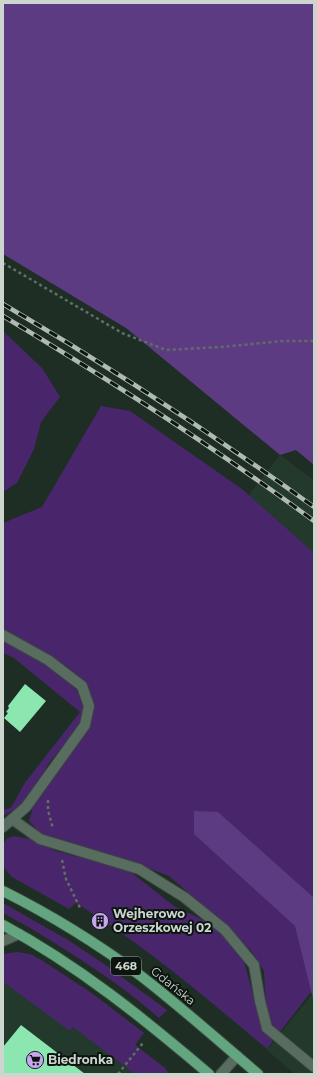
<svg xmlns="http://www.w3.org/2000/svg" width="317" height="1077" font-family="Montserrat,sans-serif">
<rect width="100%" height="100%" fill="#1e2e24"/>
<!-- built -->
<path fill="#22392b" d="M280 455 314 480V564L244 501Z
M17 952 30 954 43 961 93 994 144 1033 135 1045 165 1068 169 1074H3V954Z
M314 992V1074H294L267 1050Z"/>
<!-- green -->
<path fill="#49266b" d="M3 331 42 368 60 397 41 422 34 449 17 483 3 492Z
M101 406 130 411 242 489 314 553V988L279 1033 268 1018 266 1007 264 971 251 951 217 918 169 876 121 858 40 833 29 821 33 807 76 743 93 704 51 659 3 629V523L42 507Z
M3 639 38 658 70 682 82 697 84 714 77 729 48 764 42 779 23 805 5 815H3V810L10 808 14 803 24 784 80 712 14 658 3 653Z
M14 836 29 839 56 851 105 864 132 873 174 906 203 920 222 934 243 957 262 1028 273 1041 267 1049C205 997 144 945 76 903L69 909 12 877 4 868 3 845 6 839Z
M3 903 68 940 104 964 167 1010 159 1018C130 992 97 970 64 949 44 936 24 924 3 913Z
M17 952 30 954 43 961 93 994 144 1033 135 1045 165 1068 169 1074H135L73 1027 70 1031 3 982V954Z"/>
<!-- forest -->
<path fill="#5d3b82" d="M3 3H314V465L296 450 280 455 126 328 3 254Z
M194 811 218 812 314 898V999H313L295 926 194 834Z"/>
<!-- building -->
<path fill="#8be6af" d="M25 684 46 701 20 732 4 718 8 713 6 712 9 708 8 706Z
M96 916 106 923 105 926 94 919Z
M21 1025 85 1074H3V1047Z"/>
<g fill="none" stroke-linecap="round" stroke-linejoin="round">
<defs>
<path id="service" d="M3 941 19 934
M267 1028 314 1067"/>
<path id="minor" d="M3 635 48 660 82 686 89 706 85 725 26 807 3 827
M12 819 40 839 139 869 184 897 225 930 254 965 260 1001 267 1028"/>
<path id="tertiary" d="M221 1074 237 1056"/>
<path id="primary" d="M3 891C51 915 98 944 141 976 181 1007 219 1041 258 1074
M3 925C79 966 143 1018 209 1074"/>
</defs>
<!-- service casing -->
<use href="#service" stroke="#3a483f" stroke-width="12"/>
<!-- minor casing -->
<use href="#minor" stroke="#3a483f" stroke-width="12"/>
<!-- tertiary casing -->
<use href="#tertiary" stroke="#3a483f" stroke-width="12"/>
<!-- primary casing -->
<use href="#primary" stroke="#3a483f" stroke-width="12"/>
<!-- path -->
<path stroke="#616e65" stroke-width="2.5" stroke-dasharray="3 3" stroke-linecap="butt" d="M3 263 122 333 166 350 221 347 283 341H314
M48 800V810L53 829
M62 860 66 879 81 910
M118 1074 143 1043"/>
<!-- service -->
<use href="#service" stroke="#596c60" stroke-width="10"/>
<!-- minor -->
<use href="#minor" stroke="#596c60" stroke-width="10"/>
<!-- tertiary -->
<use href="#tertiary" stroke="#596c60" stroke-width="10"/>
<!-- primary -->
<use href="#primary" stroke="#62a57e" stroke-width="10"/>
<defs>
<path id="rail" d="M3 304C110 367 213 434 314 507
M3 316C110 380 214 447 314 521"/>
</defs>
<!-- rail casing -->
<use href="#rail" stroke="#afbab3" stroke-width="4.5"/>
<!-- rail -->
<use href="#rail" stroke="#0d1510" stroke-width="3" stroke-dasharray="9" stroke-linecap="butt"/>
</g>
<!-- icons -->
<defs>
<symbol id="building-disc" viewBox="-11 -11 22 22"><circle r="9.5" fill="#c7a6f0" stroke="#0d1510"/><path d="M-4-6H4V6H1V3H-1V6H-4ZM-2.5-4.3h1.7v1.8h-1.7ZM.8-4.3h1.7v1.8H.8ZM-2.5-1h1.7V.8h-1.7ZM.8-1h1.7V.8H.8Z" fill="#111"/></symbol>
<symbol id="supermarket-disc" viewBox="-11 -11 22 22"><circle r="9.5" fill="#c7a6f0" stroke="#0d1510"/><path d="M-6-5.5h2.5l.6 2H6L4.5 2H-2.5L-4.4-4H-6ZM-1.5 3.2a1.3 1.3 0 1 0 .1 0ZM3 3.2a1.3 1.3 0 1 0 .1 0Z" fill="#111"/></symbol>
</defs>
<g fill-rule="evenodd">
<use href="#building-disc" x="90" y="911" width="20" height="20"/>
<use href="#supermarket-disc" x="25" y="1050" width="20" height="20"/>
</g>
<g text-anchor="middle" stroke-width="4" stroke-linejoin="round" paint-order="stroke">
<!-- shield labels -->
<rect fill="#0d1510" stroke="#939c96" stroke-width="1" x="111" y="957" width="30" height="18" rx="3"/>
<g font-size="11" font-weight="bold" fill="#ccd6cf">
<text x="126" y="970">468</text>
</g>
<!-- poi labels -->
<g font-size="12" font-weight="bold" fill="#ccd6cf" stroke="#0d1510" text-anchor="start">
<text x="113" y="918">Wejherowo<tspan x="113" dy="14">Orzeszkowej 02</tspan></text>
<text x="48" y="1064">Biedronka</text>
</g>
<!-- street labels -->
<g font-size="12" fill="#ccd6cf" stroke="#0d1510">
<text transform="translate(173 986) rotate(39)" y="4">Gdańska</text>
</g>
</g>
<!-- border -->
<rect width="317" height="1077" fill="none" stroke="#ccd6cf" stroke-width="8"/>
</svg>
